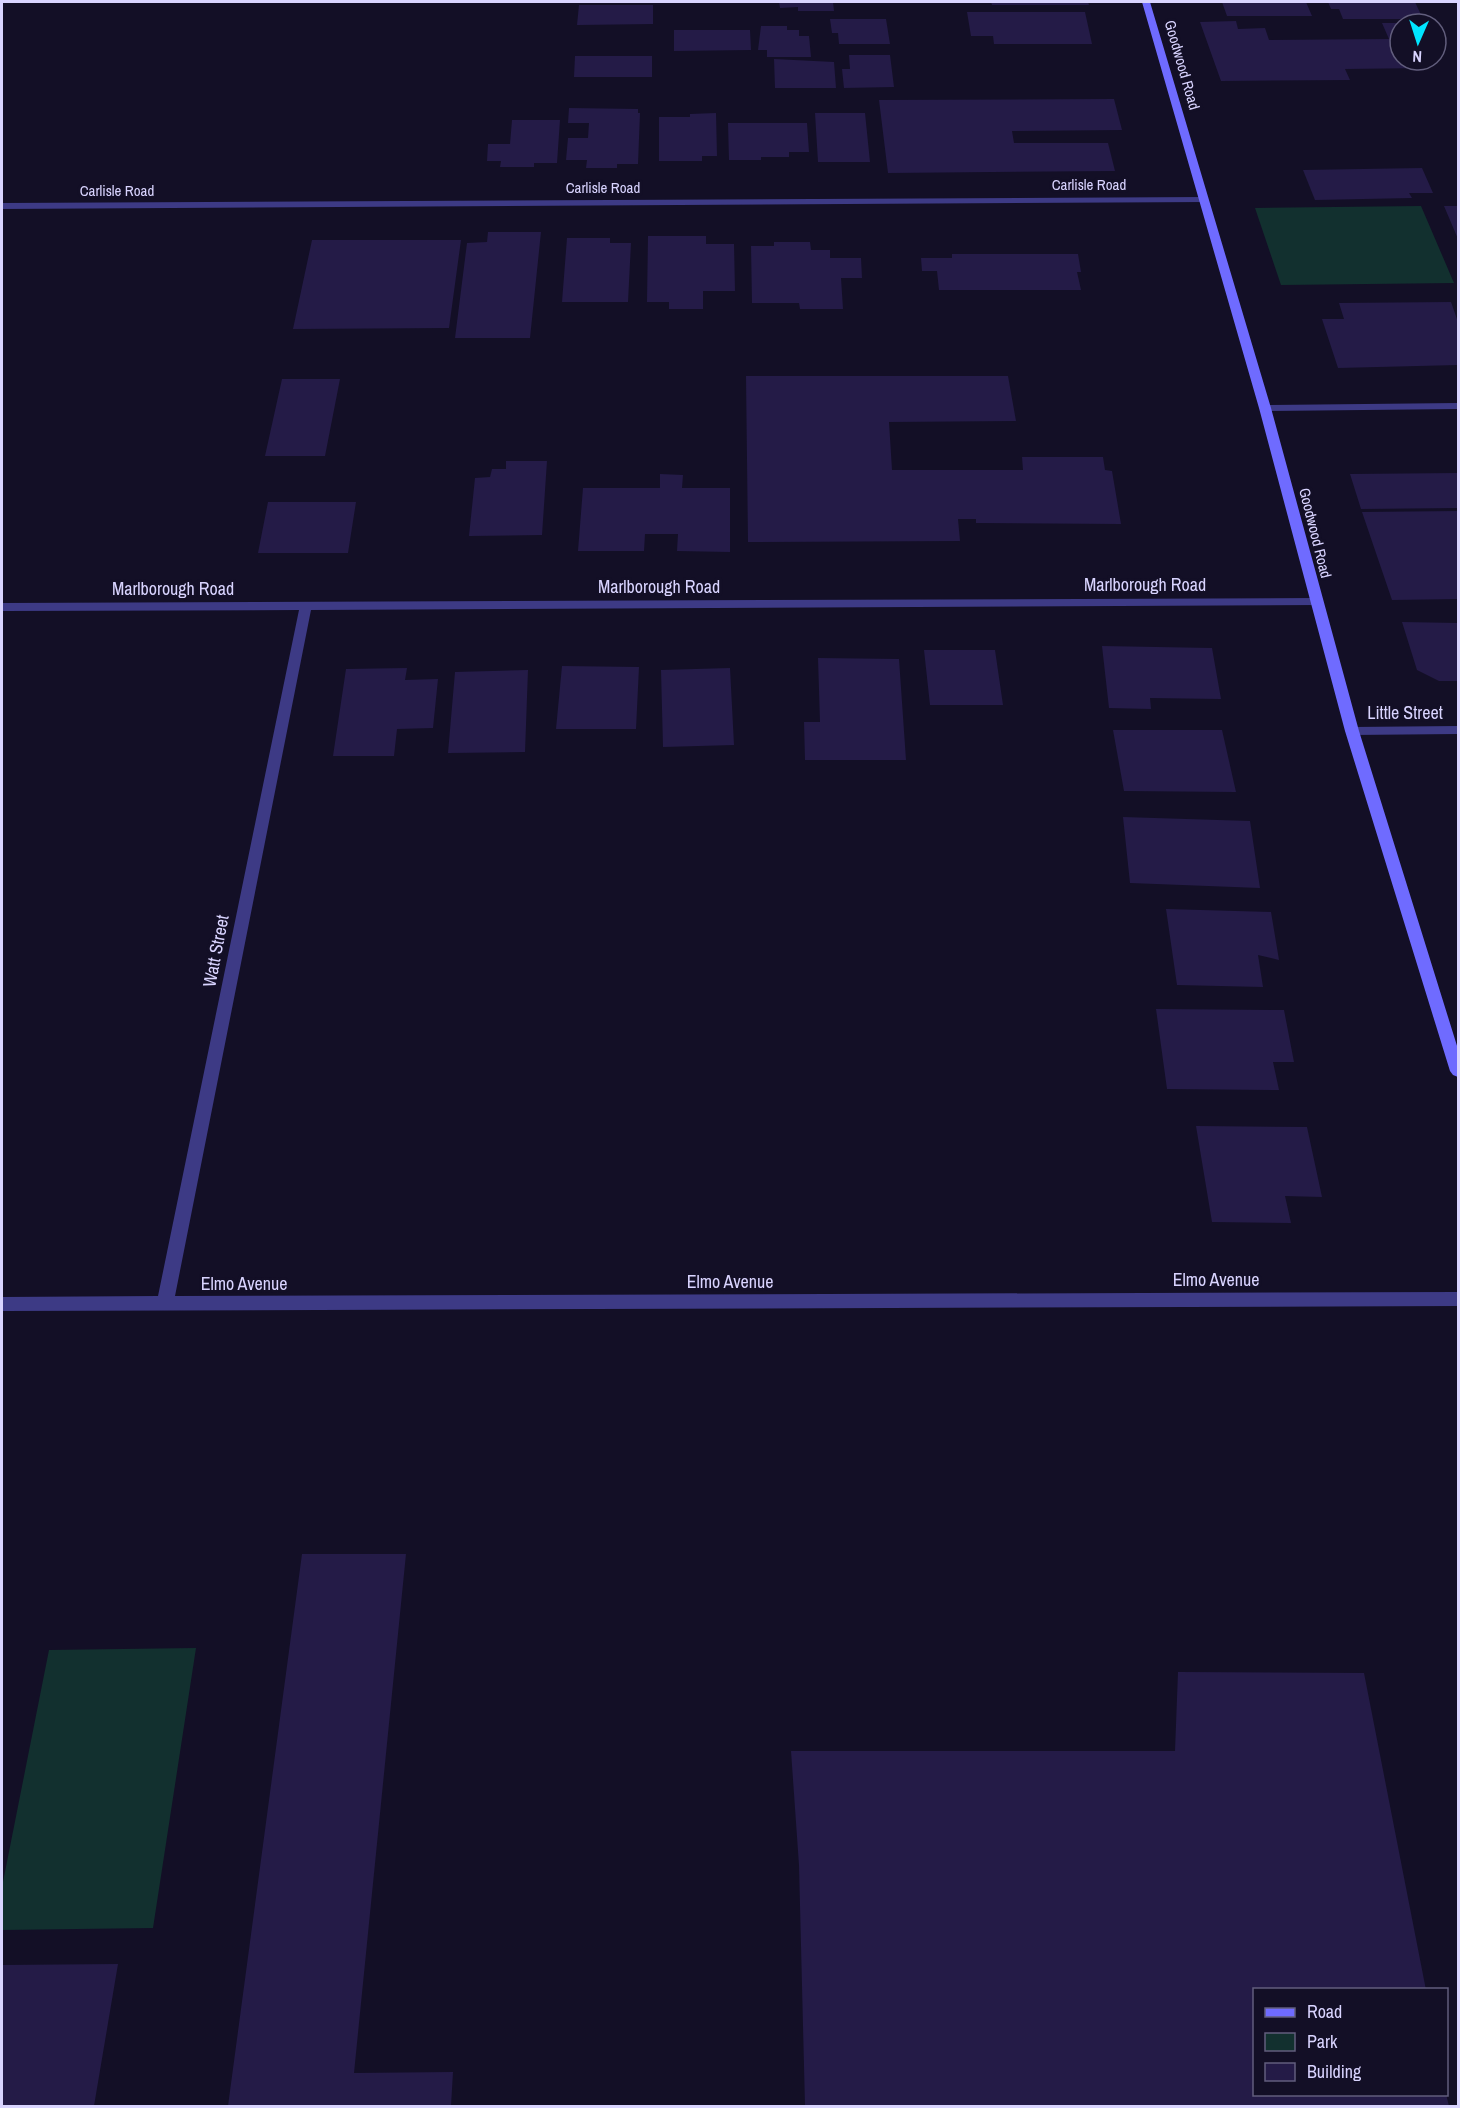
<svg xmlns="http://www.w3.org/2000/svg" width="1460" height="2108" font-family="'Archivo Narrow',sans-serif">
<rect width="100%" height="100%" fill="#130f26"/>
<!-- green -->
<path fill="#12302f" d="M1421 206 1454 283 1281 285 1255 208Z
M196 1648 153 1928 2 1930V1887L49 1650Z"/>
<!-- building -->
<path fill="#241b47" d="M779 2H833L834 11H798V7L780 8Z
M991 2H1088L1089 5H992Z
M1222 2H1306L1312 16H1227Z
M1328 2H1415L1423 19H1343L1339 9H1331Z
M579 5H653V24L577 25Z
M967 12H1085L1092 44H994L993 36H971Z
M830 19H886L890 44H839L838 33H832Z
M1236 21 1238 29 1265 28 1269 40 1389 39 1382 23H1400V60H1422L1426 68 1345 69 1350 80 1221 81 1200 22Z
M761 26H787V30H799V36H809L811 57H767V50H758Z
M674 30H750L751 50 674 51Z
M849 55H890L894 87 844 88 842 69H850Z
M575 56H652V77H574Z
M774 59 834 62 836 88H775Z
M1114 99 1122 130 1012 131 1014 143H1108L1115 171 888 173 879 100Z
M569 108 638 109V113H640L638 164H617V168H586L587 160H566L568 138H588L589 123H568Z
M716 113 717 156H702V161H659V117H690V114Z
M815 113H865L870 162H818Z
M512 120H560L557 163H534V167H500L501 161H487L488 144H510Z
M728 123H807L809 152H789V157H761V160H729Z
M1422 168 1433 193H1409L1412 198 1315 200 1303 170Z
M1444 206H1458V239Z
M488 232H541L530 338H455L467 243 487 242Z
M648 236H706V244H734L735 291H703V309H669V302H647Z
M567 238H610V243H631L628 302H562Z
M312 240H461L449 328 293 329Z
M774 242H810L811 250H830V258H861L862 278H841L843 309H800L799 303H752L751 246H774Z
M952 254H1078L1081 272H1077L1081 290H939L937 271H922L921 258H952Z
M1451 302 1458 322V365L1338 368 1322 319H1344L1339 303Z
M746 376H1008L1016 421 889 422 892 470H1023L1022 457H1103L1105 470 1112 471 1121 524 976 523V519H958L960 541 748 542Z
M282 379H340L325 456H265Z
M506 461H547L542 535 469 536 475 478 490 477 492 469H506Z
M1458 473V508L1361 509 1350 474Z
M660 474 683 475 682 488H730V552L677 551 678 534H645L644 551H578L583 488H660Z
M268 502H356L348 553H258Z
M1458 511V599L1392 600 1362 512Z
M1402 622 1458 623V681H1439L1417 670Z
M1102 646 1212 648 1221 699 1150 698 1151 709 1109 708Z
M924 650H995L1003 705H930Z
M818 658 899 659 906 760H805L804 722H820Z
M562 666 639 667 636 729H556Z
M407 668 405 680 438 679 433 728 397 729 394 756H333L346 669Z
M730 668 734 745 663 747 661 670Z
M528 670 525 752 448 753 455 672Z
M1113 730H1222L1236 792 1124 791Z
M1123 817 1250 821 1260 888 1130 883Z
M1166 909 1271 912 1279 960 1258 955 1263 987 1177 985Z
M1156 1009 1284 1010 1294 1062H1273L1279 1090 1167 1089Z
M1196 1126 1307 1127 1322 1197 1285 1196 1291 1223 1212 1222Z
M302 1554H406L354 2073 453 2072 451 2106H228Z
M1178 1672 1364 1673 1426 1990H1254V2094H1446L1449 2106H805L799 1865 791 1751H1175Z
M118 1964 94 2106H2V1965Z"/>
<g fill="none" stroke-linecap="round" stroke-linejoin="round">
<!-- service -->
<path fill="#3d3a85" fill-rule="evenodd" d="M1458 403V409L1265 411 1259 408 1265 405Z"/>
<!-- minor -->
<path fill="#3d3a85" fill-rule="evenodd" d="M1204 197 1208 198V202L2 209V203Z
M1316 598 1322 602 1320 605 311 610 175 1296 1458 1292V1306L2 1311V1297L158 1296 299 610 2 611V603Z
M1458 726V734L1352 735 1345 731 1352 727Z"/>
<!-- secondary -->
<path fill="#6f6bff" fill-rule="evenodd" d="M1142 2H1150L1271 408 1359 731 1458 1049V1077L1453 1075 1450 1071 1345 731 1259 408Z"/>
</g>
<g text-anchor="middle" stroke-width="6" stroke-linejoin="round" paint-order="stroke">
<!-- far-street labels -->
<g font-size="15" fill="#d9d4ff" stroke="#130f26">
<text transform="translate(1182 65) rotate(74)" y="5">Goodwood Road</text>
<text x="1089" y="190">Carlisle Road</text>
<text x="603" y="193">Carlisle Road</text>
<text x="117" y="196">Carlisle Road</text>
<text transform="translate(1315 533) rotate(76)" y="5">Goodwood Road</text>
</g>
<!-- street labels -->
<g font-size="18" fill="#d9d4ff" stroke="#130f26">
<text x="1145" y="591">Marlborough Road</text>
<text x="659" y="593">Marlborough Road</text>
<text x="173" y="595">Marlborough Road</text>
<text x="1405" y="719">Little Street</text>
<text transform="translate(216 951) rotate(-79)" y="6">Watt Street</text>
<text x="1216" y="1286">Elmo Avenue</text>
<text x="730" y="1288">Elmo Avenue</text>
<text x="244" y="1290">Elmo Avenue</text>
</g>
</g>
<!-- border -->
<rect width="1460" height="2108" fill="none" stroke="#d9d4ff" stroke-width="6"/>
<!-- legend -->
<rect x="1253" y="1988" width="195" height="108" fill="#130f26" stroke="#625e7d" stroke-width="1.5"/>
<rect x="1265" y="2008" width="30" height="9" fill="#6f6bff" stroke="#625e7d" stroke-width="1.5"/>
<text x="1307" y="2018" font-size="18" fill="#d9d4ff">Road</text>
<rect x="1265" y="2033" width="30" height="18" fill="#12302f" stroke="#625e7d" stroke-width="1.5"/>
<text x="1307" y="2048" font-size="18" fill="#d9d4ff">Park</text>
<rect x="1265" y="2063" width="30" height="18" fill="#241b47" stroke="#625e7d" stroke-width="1.5"/>
<text x="1307" y="2078" font-size="18" fill="#d9d4ff">Building</text>
<!-- north arrow -->
<g transform="translate(1418 42) rotate(183)"><circle r="28" fill="#130f26" stroke="#625e7d" stroke-width="1.5"/>
<path d="M0-4.5L10 22L0 15L-10 22Z" fill="#00e5ff"/>
<text y="-9" font-size="16" font-weight="bold" text-anchor="middle" fill="#d9d4ff">N</text>
</g>
</svg>
